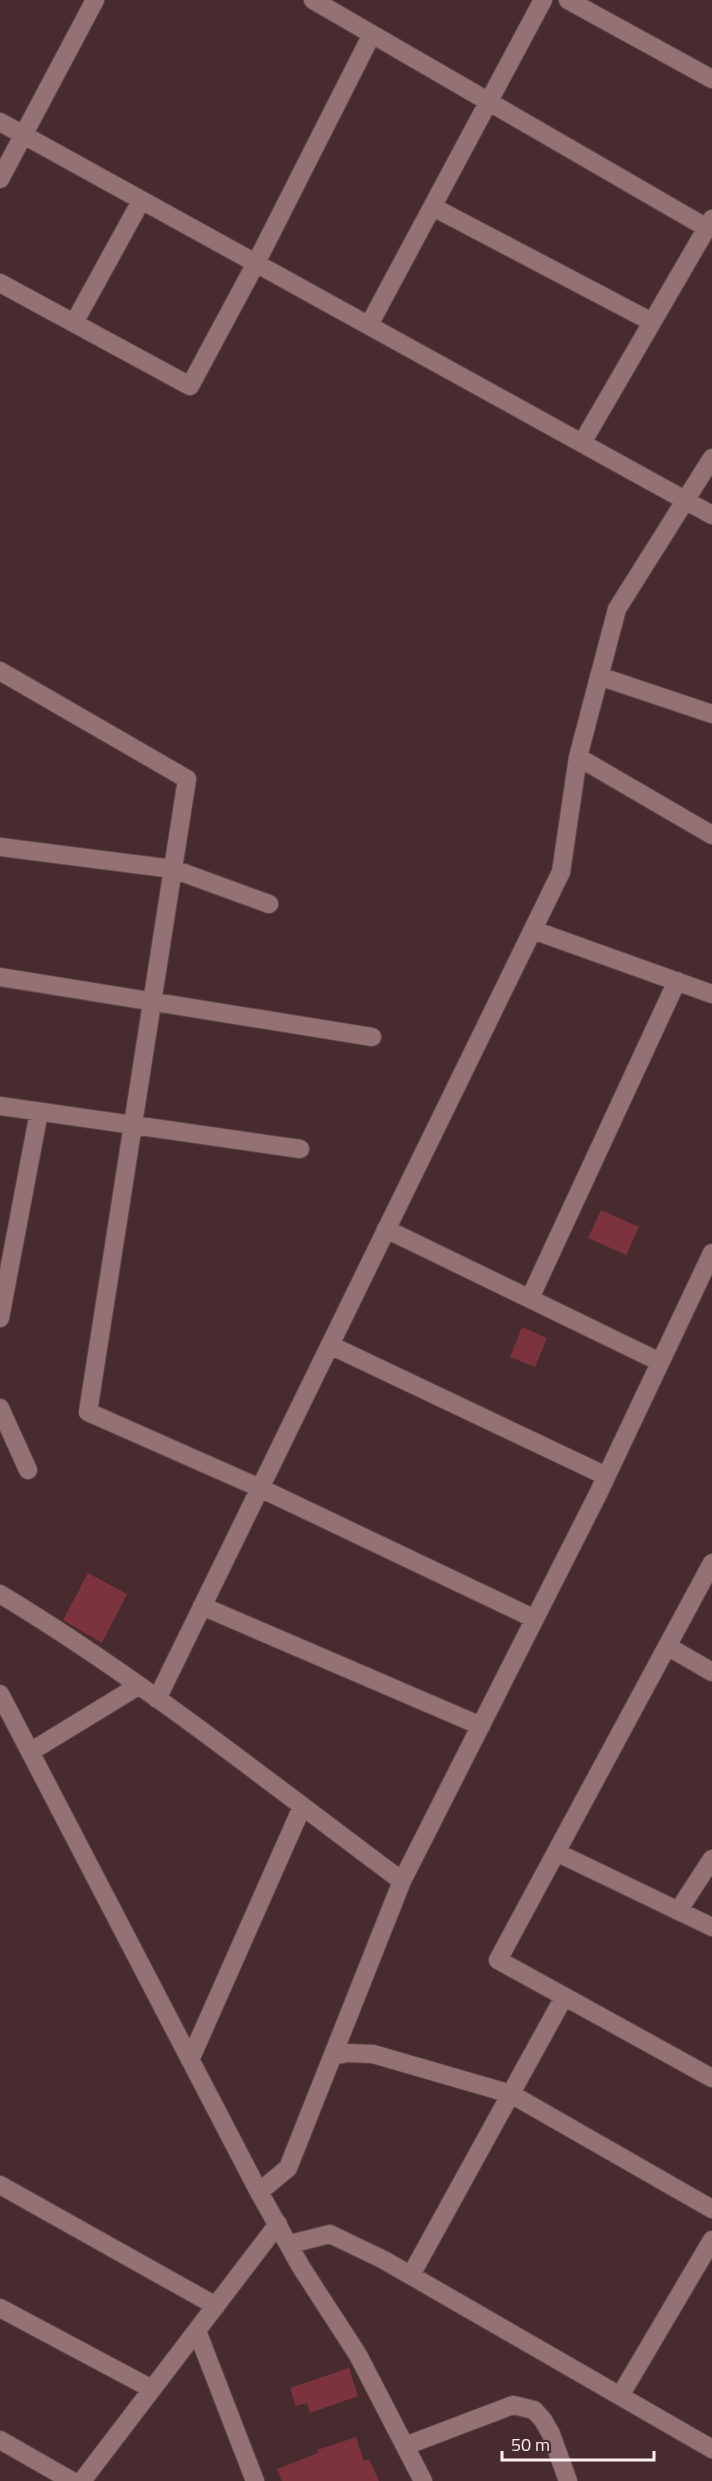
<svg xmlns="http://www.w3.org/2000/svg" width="712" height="2481" font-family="'Titillium Web',sans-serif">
<rect width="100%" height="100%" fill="#482b2e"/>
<!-- building -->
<path fill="#7c333e" d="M601 1210 639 1227 626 1255 588 1238Z
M522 1327 547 1338 535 1367 510 1357Z
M88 1573 127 1594 102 1643 63 1620Z
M349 2368 358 2396 310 2413 307 2403 296 2406 290 2388Z
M356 2437 364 2461 369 2459 379 2481H282L277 2469 318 2453 317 2450Z"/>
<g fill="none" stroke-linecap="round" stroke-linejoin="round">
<defs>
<path id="minor" d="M313 0 707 228
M568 0 712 79
M0 122 712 515
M0 179 95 0
M433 207 652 322
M0 283 190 386 256 263 372 34
M74 323 141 201
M369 325 543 0
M582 443 712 219
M0 671 187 779 88 1412 260 1488 535 1619
M599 676 712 714
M578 757 712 835
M0 847 173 869 269 904
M533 930 712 994
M0 977 372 1037
M0 1106 300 1149
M386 1229 660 1362
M530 1298 677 981
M0 1318 39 1112
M330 1345 606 1476
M0 1408 28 1470
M712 1563 498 1960 712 2078
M0 1594C141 1679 270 1783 402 1881
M202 1606 481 1726
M667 1646 712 1672
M0 1694 259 2192 301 2267 358 2355 423 2481
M157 1699 561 872 578 757 617 609 712 458
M30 1752 138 1686
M556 1852 712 1927
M678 1911 712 1859
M333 2056 347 2053 373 2054 511 2094 712 2209
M190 2060 302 1807
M0 2185 216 2306
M259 2192 288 2168 402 1881 598 1494 712 1253
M290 2244 330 2234 384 2260 712 2449
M411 2275 564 1997
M0 2308 152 2389
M197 2331 255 2481
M620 2396 712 2240
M0 2440 72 2481
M405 2446 513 2405 534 2410 543 2420 551 2434 568 2481
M82 2481 278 2224"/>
</defs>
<!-- minor casing -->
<use href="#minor" stroke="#60484b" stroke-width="20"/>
<!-- minor -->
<use href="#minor" stroke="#947174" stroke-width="18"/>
</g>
<!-- scale -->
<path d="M502 2451v9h152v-9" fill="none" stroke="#fdf1f1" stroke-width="3"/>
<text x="511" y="2451" font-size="18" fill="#fdf1f1" stroke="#482b2e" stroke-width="4.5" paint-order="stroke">50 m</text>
</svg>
